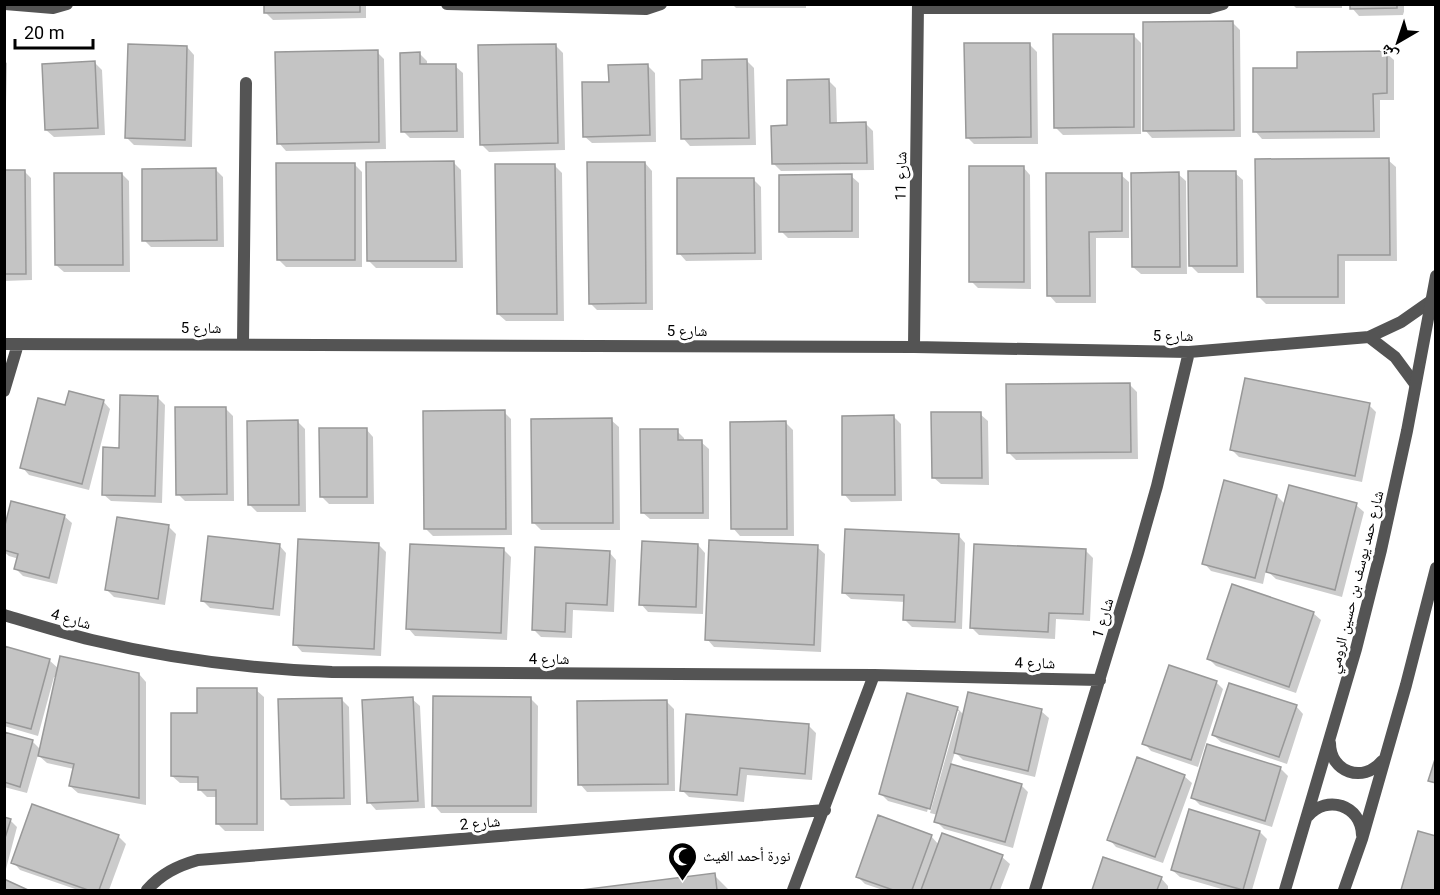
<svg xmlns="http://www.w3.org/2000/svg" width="1440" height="895" font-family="Roboto,'Noto Naskh Arabic',sans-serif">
<rect width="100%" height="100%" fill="#fff"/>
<!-- shadow -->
<path fill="#0003" d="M265 4H366V18L273 20 265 12Z
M732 4H806V8H736Z
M1292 4H1342V8H1296Z
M1352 4H1404V15L1359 16 1352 8Z
M1233 23 1240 30 1241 137 1152 138 1145 130Z
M1133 35 1141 43V134L1063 135 1055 127Z
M1029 44 1037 52 1038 144H974L967 137Z
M555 45 563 53 565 150 489 152 481 144Z
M187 47 194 55 192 147 134 145 127 138Z
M377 52 384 59 386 149 286 151 279 143Z
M1386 53 1394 60V100H1380V138L1262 139 1255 131 1298 69Z
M420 54 427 61V66H455L463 73 464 138H410L403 131Z
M746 60 754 68 756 145 690 146 683 138 703 81Z
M4 61 7 63 5 144H4Z
M95 63 102 70 105 135 54 137 46 130Z
M648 66 655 73 656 142 592 143 584 136 610 83Z
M829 81 836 88 837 124H866L873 131 874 170 781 171 774 164 789 127Z
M1388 160 1396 167 1397 261H1345V304H1266L1258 296Z
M454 163 461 170 463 268H376L369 261Z
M645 163 652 171 653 310H597L590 303Z
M354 164 362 172V267H286L279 260Z
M554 165 562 173 564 321H506L498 314Z
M1023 167 1030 175 1031 289 978 288 971 281Z
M216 170 223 177 224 247H151L144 240Z
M4 171H24L31 178 32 280 4 281Z
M1235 173 1243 180 1244 273H1198L1190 265Z
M122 174 129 181 130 272H64L56 265Z
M1178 174 1186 181 1187 274H1141L1133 267Z
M1121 175 1129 182V238H1096V303H1056L1049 295Z
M851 176 859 183V238H788L781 231Z
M754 180 761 187 762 260 686 261 679 253Z
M1130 385 1137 392 1138 459 1016 460 1008 452Z
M157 397 165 405 162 503 111 501 103 494 120 449Z
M103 401 110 409 89 490 29 475 22 467 66 407Z
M1369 405 1376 412 1362 482 1239 457 1232 450Z
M226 409 233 416 234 501H185L178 494Z
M504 412 511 419 512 535 433 536 426 529Z
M980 414 988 421 989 485 941 484 933 477Z
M894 417 901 424 902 501 851 502 844 494Z
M611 420 619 427 620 530H541L534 523Z
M298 422 305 429 306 512H257L250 505Z
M786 423 793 430 794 536H740L733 528Z
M366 429 373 437 374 504H329L321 496Z
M677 431 684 438V441L701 442 709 449V519H650L642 512Z
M1277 496 1286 505H1356L1364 512 1342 597 1276 579 1266 570 1263 584 1211 571 1204 563Z
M64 516 72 523 57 584 23 576 16 569 19 559 9 556 4 552V535Z
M169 527 176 534 165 605 114 597 107 590Z
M958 535 965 543 962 629 912 627 904 619 905 602 851 599 843 592Z
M378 544 386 552 381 656 302 652 295 644Z
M279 545 286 553 280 616 210 608 202 600Z
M698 545 705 553 703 614 648 612 641 604Z
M817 547 825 554 821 652 714 647 707 639Z
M504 550 511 557 507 640 415 636 408 628Z
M1085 550 1093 558 1090 621 1056 619 1055 639 979 635 972 628Z
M609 552 616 560 614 612 573 610 572 638 541 637 533 629Z
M1313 613 1321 620 1296 693 1216 666 1209 659Z
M4 648 49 660 59 669 139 674 146 682V805L78 793 70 786 74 769 47 763 38 755 27 793 4 787V733L32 741 41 750 57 677H54L38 736 4 726Z
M1216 682 1223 689 1198 767 1151 751 1144 743Z
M256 690 264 697V831H225L218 824V797H207L200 790V783H180L172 776 198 714Z
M530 698 538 706 537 813H441L434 805Z
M341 699 349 707 351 805 290 806 283 799Z
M412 699 420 706 425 808 376 810 369 802Z
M667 702 674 709 675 791 587 792 580 784Z
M1296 706 1303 714 1287 764 1221 742 1213 735Z
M958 709 964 715 1041 711 1049 718 1035 777 963 760 955 752 951 765 1021 785 1028 792 1013 848 944 829 936 821 938 815 930 813 959 711H956L927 812 888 801 880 793Z
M809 726 816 733 812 780 747 775 744 802 689 797 682 790Z
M1280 768 1288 776 1272 827 1200 805 1193 798Z
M1184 776 1192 783 1163 863 1116 847 1109 839Z
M4 818 10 820 17 827 6 869Z
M1260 832 1267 839 1252 890H1225L1180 877 1172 870Z
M118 836 126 844 109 890H78L20 870 13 862Z
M931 836 939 845 1002 857 1010 864 1000 890H883L865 884 858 877Z
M1104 859 1161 878 1168 886V890H1094Z
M714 875 729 890H590Z"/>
<!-- building -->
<path fill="#c4c4c4" stroke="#989898" stroke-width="1.5" d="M264 4H360V12L264 13Z
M1350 4H1397V8L1350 9Z
M1233 21 1234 130 1143 131V22Z
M1053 34H1134V127L1054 128Z
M964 43H1030L1031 137 966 138Z
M128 44 187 46 185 140 125 138Z
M556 44 558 143 480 145 478 45Z
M378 50 379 142 277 144 275 52Z
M1387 51V93L1373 94 1374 131 1253 132V68H1297V52Z
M420 52V64H456L457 131 401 132 400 53Z
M747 59 749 138 681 139 680 80 702 79V60Z
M95 61 98 128 45 130 42 64Z
M648 64 650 135 583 137 582 82H609L608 65Z
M829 79 830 123 866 122 867 163 772 164 771 126 787 125V80Z
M1389 158 1390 255H1338V297H1257L1255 159Z
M454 161 456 261H367L366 162Z
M587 162H645L646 303 589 304Z
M276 163H355V260H277Z
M495 164H555L557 314H497Z
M969 166H1024V282H969Z
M216 168 217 240 142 241V169Z
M4 170H25L26 274H4Z
M1188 171H1236L1237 266H1189Z
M1179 172 1180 267H1132L1131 173Z
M54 173H122L123 265H55Z
M1046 173H1122V231L1089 232 1090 296H1047Z
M852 174V231L779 232V175Z
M677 178H754L755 253 677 254Z
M1245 378 1370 403 1355 476 1230 450Z
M1130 383 1131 452 1007 453 1006 384Z
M69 391 104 400 82 484 20 468 38 398 65 405Z
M120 395 158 396 155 496 102 495 103 447 119 448Z
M175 407H226L227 494 176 495Z
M505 410 506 529H424L423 411Z
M931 412H981L982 478H932Z
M894 415 895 495H842V416Z
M612 418 613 523H532L531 419Z
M298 420 299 505H248L247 421Z
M786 421 787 529H731L730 422Z
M319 428H367V497H320Z
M640 429H678V440H702L703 513H641Z
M1224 480 1277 495 1255 578 1202 564Z
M1289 485 1357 503 1335 590 1266 572Z
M11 501 65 515 49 578 14 569 18 554 4 550V529Z
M117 517 169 525 158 599 105 590Z
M845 529 959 534 955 622 903 620 904 595 842 593Z
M208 536 280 544 273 609 201 601Z
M298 539 379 543 374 649 293 645Z
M709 540 818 545 814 645 705 640Z
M642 541 698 544 696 607 639 605Z
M410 544 504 548 501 633 406 629Z
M974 544 1086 549 1083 614 1049 613 1048 632 970 628Z
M535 547 610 551 607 605 566 603 565 632 532 630Z
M1232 584 1314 612 1289 687 1207 659Z
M4 646 50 659 31 729 4 722Z
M60 656 139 673V798L69 786 74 764 38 756Z
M1169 665 1217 681 1191 760 1142 744Z
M1229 683 1297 705 1279 757 1212 735Z
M197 688H257V824H216V790H198V777L171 776V713H197Z
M968 692 1042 709 1028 771 954 753Z
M907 693 958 707 930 809 879 794Z
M433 696 531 697V806H432Z
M413 697 418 801 367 803 362 700Z
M342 698 344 798 281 799 278 699Z
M667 700 668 784 578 785 577 701Z
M686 714 809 724 805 774 740 768 737 795 680 791Z
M4 732 33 740 20 787 4 782Z
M1207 744 1281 767 1265 821 1191 798Z
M1436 756V783L1428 781Z
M1137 757 1185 775 1155 857 1107 840Z
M951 764 1022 784 1005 842 934 822Z
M32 804 119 835 99 890H88L11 863Z
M1189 809 1260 831 1243 890 1171 870Z
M878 815 932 835 912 890H893L856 877Z
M4 817 11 819 4 841Z
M1418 831 1436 836V890H1401Z
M942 833 1003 855 990 890H921Z
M1103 857 1162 877 1157 890H1092Z
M715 873 717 890H581Z
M4 879 28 890H4Z"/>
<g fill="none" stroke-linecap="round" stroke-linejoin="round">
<!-- service -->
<path stroke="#545454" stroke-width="12" d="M243 343 246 83"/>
<!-- minor -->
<path stroke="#545454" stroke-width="12" d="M5 4 53 8 67 4
M447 4 646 9 661 4
M918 8H1209L1223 4
M1369 337 1395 357 1415 384
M4 344 914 347 1189 352 1369 337 1401 322 1431 301
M914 347 918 4
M4 391 18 344
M4 615C34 624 63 633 92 640 171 659 251 669 332 672L874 675 1100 680
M147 890C161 874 177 866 198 860L825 810
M793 890 874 675
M1035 890 1138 553 1157 486 1189 352"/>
<!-- tertiary -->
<path stroke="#545454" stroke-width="12" d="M1330 743C1330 772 1363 784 1382 761
M1308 816C1327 794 1361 805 1362 835
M1285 890 1356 649 1381 550 1407 431 1436 276
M1344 890 1362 839 1406 685 1436 568"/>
</g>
<!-- icons -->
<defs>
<symbol id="mosque-pin" viewBox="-11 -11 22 30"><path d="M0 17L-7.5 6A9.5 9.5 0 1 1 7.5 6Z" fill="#000" stroke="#fff"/><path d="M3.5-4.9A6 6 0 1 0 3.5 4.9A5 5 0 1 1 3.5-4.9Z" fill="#fff"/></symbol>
</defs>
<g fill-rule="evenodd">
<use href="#mosque-pin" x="666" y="840" width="33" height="45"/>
</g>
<g text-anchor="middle" stroke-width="6" stroke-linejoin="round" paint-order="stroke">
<!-- street labels -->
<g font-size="15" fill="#000" stroke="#fff">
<text transform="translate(901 176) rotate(-89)" y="5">شارع 11</text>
<text x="201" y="333">شارع 5</text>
<text x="687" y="336">شارع 5</text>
<text x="1173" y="341">شارع 5</text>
<text transform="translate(1356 582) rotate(-76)" y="5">شارع حمد يوسف بن حسين الرومي</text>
<text transform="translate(1103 618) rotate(-73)" y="5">شارع 1</text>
<text transform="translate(71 619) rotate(16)" y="5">شارع 4</text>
<text x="549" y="664">شارع 4</text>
<text transform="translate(1035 663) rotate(1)" y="5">شارع 4</text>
<text transform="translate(480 823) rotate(-5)" y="5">شارع 2</text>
</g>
<!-- poi labels -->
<g font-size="15" fill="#000" stroke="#fff" text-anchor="start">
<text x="703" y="861">نورة أحمد الغيث</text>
</g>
</g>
<!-- border -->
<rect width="1440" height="895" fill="none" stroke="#000000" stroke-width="12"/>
<!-- north arrow -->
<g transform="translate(1398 42) rotate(219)" stroke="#ffffff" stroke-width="4.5" paint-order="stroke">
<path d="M0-4.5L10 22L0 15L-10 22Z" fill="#000000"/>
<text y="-9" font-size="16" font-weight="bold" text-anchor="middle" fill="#000000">ش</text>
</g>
<!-- scale -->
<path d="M15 39v9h78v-9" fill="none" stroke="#000000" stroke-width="3"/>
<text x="24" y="39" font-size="18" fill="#000000" stroke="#ffffff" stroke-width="4.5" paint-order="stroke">20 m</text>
</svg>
